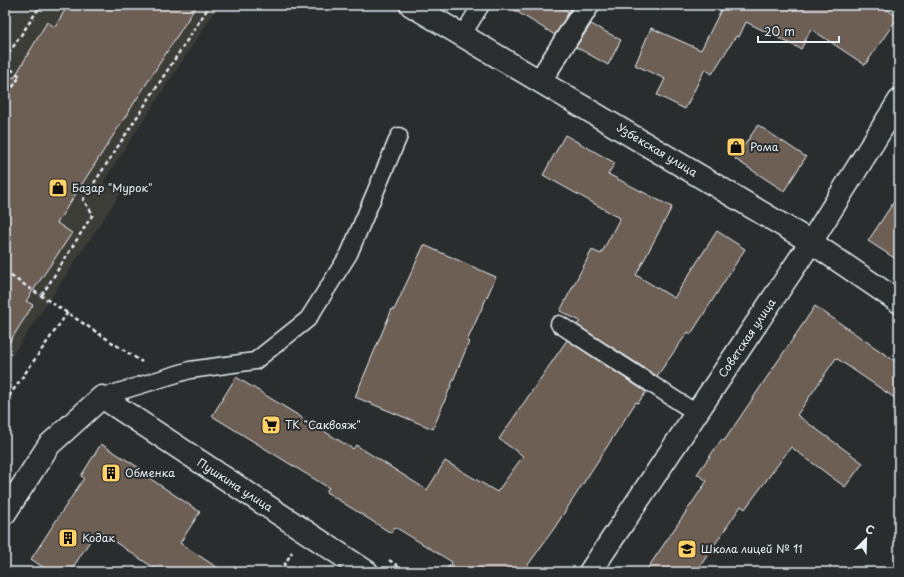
<svg xmlns="http://www.w3.org/2000/svg" width="904" height="577" font-family="'Playpen Sans',sans-serif">
<rect width="100%" height="100%" fill="#2a2d2e"/>
<filter id="ink" filterUnits="userSpaceOnUse"><feTurbulence type="fractalNoise" baseFrequency=".025" numOctaves="2"/><feDisplacementMap in="SourceGraphic" scale="8" xChannelSelector="R" yChannelSelector="G"/><feConvolveMatrix kernelMatrix="1 2 1 2 8 2 1 2 1" color-interpolation-filters="sRGB"/></filter>
<g filter="url(#ink)">
<!-- built -->
<path fill="#3e3c39" d="M5 5H219L103 182 120 194 5 366Z"/>
<!-- building -->
<path fill="#6e5f54" stroke="#e8f1f8" d="M68 5H197L57 223 72 233 26 301 33 305 5 349V72L14 78 47 22 55 27Z
M506 5H556L569 12 555 35Z
M710 5H880L898 17 865 65 811 29 801 49 746 22 739 37 736 36 712 74 705 69 685 109 657 95 665 79 635 65 651 28 701 50 721 10Z
M591 24 621 40 608 65 576 47Z
M758 125 806 157 784 191 735 159Z
M565 135 615 163 608 174 672 207 636 275 674 298 717 231 745 249 691 334 688 332 657 376 577 325 580 321 560 311 592 250 601 254 620 218 543 175Z
M899 194V261L868 241Z
M424 245 496 277 467 341 469 342 433 429 355 397 392 309 394 310Z
M815 306 899 364V401L836 358 797 415 863 463 845 487 791 447 745 509 741 506 696 572H645L707 481 697 474 722 439 724 441Z
M567 340 646 392 638 403 636 402 555 527 523 572H445L452 562 395 527 391 533 326 492 329 488 212 416 236 377 353 449 356 445 427 490 445 461 497 492 523 456 499 439Z
M101 444 141 469 139 471 200 512 180 543 224 572H160L97 530 70 572H50L31 559 84 478 81 476Z"/>
<g fill="none" stroke-linecap="round" stroke-linejoin="round">
<defs>
<path id="lane" d="M463 34 481 5
M559 324 696 413
M102 397 190 370 255 361 308 319 349 254 399 136"/>
<path id="street" d="M540 81 588 5"/>
<path id="secondary" d="M411 5 811 242 899 302
M5 513 49 445 102 397 367 572
M590 572 811 242 899 101"/>
</defs>
<!-- lane casing -->
<use href="#lane" stroke="#e8f1f8" stroke-width="19"/>
<!-- street casing -->
<use href="#street" stroke="#e8f1f8" stroke-width="25"/>
<!-- secondary casing -->
<use href="#secondary" stroke="#e8f1f8" stroke-width="25"/>
<!-- path -->
<path stroke="#e8f1f8" stroke-width="2.5" stroke-dasharray="4 3" stroke-linecap="butt" d="M5 59 41 5
M5 65 20 76 5 99
M5 272 142 362
M42 295 93 214 83 200 210 5
M5 402 68 312
M389 560 407 572
M280 572 292 552"/>
<!-- lane -->
<use href="#lane" stroke="#2a2d2e" stroke-width="16"/>
<!-- street -->
<use href="#street" stroke="#2a2d2e" stroke-width="22"/>
<!-- secondary -->
<use href="#secondary" stroke="#2a2d2e" stroke-width="22"/>
</g>
</g>
<!-- icons -->
<defs>
<symbol id="shop-square" viewBox="-11 -11 22 22"><rect x="-9" y="-9" width="18" height="18" rx="4" fill="#ffd166" stroke="#2a2d2e"/><path d="M-5-2.5h2.3a2.7 3.5 0 0 1 5.4 0H5L5.5 6h-11ZM-1.5-2.5h3a1.5 2.3 0 0 0-3 0Z" fill="#111"/></symbol>
<symbol id="supermarket-square" viewBox="-11 -11 22 22"><rect x="-9" y="-9" width="18" height="18" rx="4" fill="#ffd166" stroke="#2a2d2e"/><path d="M-6-5.5h2.5l.6 2H6L4.5 2H-2.5L-4.4-4H-6ZM-1.5 3.2a1.3 1.3 0 1 0 .1 0ZM3 3.2a1.3 1.3 0 1 0 .1 0Z" fill="#111"/></symbol>
<symbol id="building-square" viewBox="-11 -11 22 22"><rect x="-9" y="-9" width="18" height="18" rx="4" fill="#ffd166" stroke="#2a2d2e"/><path d="M-4-6H4V6H1V3H-1V6H-4ZM-2.5-4.3h1.7v1.8h-1.7ZM.8-4.3h1.7v1.8H.8ZM-2.5-1h1.7V.8h-1.7ZM.8-1h1.7V.8H.8Z" fill="#111"/></symbol>
<symbol id="school-square" viewBox="-11 -11 22 22"><rect x="-9" y="-9" width="18" height="18" rx="4" fill="#ffd166" stroke="#2a2d2e"/><path d="M0-5L7-2L0 1L-7-2ZM-4 1L0 2.5L4 1V4Q0 6-4 4Z" fill="#111"/></symbol>
</defs>
<g fill-rule="evenodd">
<use href="#shop-square" x="725" y="136" width="22" height="22"/>
<use href="#shop-square" x="47" y="177" width="22" height="22"/>
<use href="#supermarket-square" x="260" y="414" width="22" height="22"/>
<use href="#building-square" x="100" y="462" width="22" height="22"/>
<use href="#building-square" x="57" y="527" width="22" height="22"/>
<use href="#school-square" x="676" y="538" width="22" height="22"/>
</g>
<g text-anchor="middle" stroke-width="4" stroke-linejoin="round" paint-order="stroke">
<!-- poi labels -->
<g font-size="11" fill="#e8f1f8" stroke="#2a2d2e" text-anchor="start">
<text x="750" y="151">Рома</text>
<text x="72" y="192">Базар "Мурок"</text>
<text x="285" y="429">ТК "Саквояж"</text>
<text x="125" y="477">Обменка</text>
<text x="82" y="542">Кодак</text>
<text x="701" y="553">Школа лицей № 11</text>
</g>
<!-- street labels -->
<g font-size="11" fill="#e8f1f8" stroke="#2a2d2e">
<text transform="translate(657 150) rotate(31)" y="4">Узбекская улица</text>
<text transform="translate(747 338) rotate(-56)" y="4">Советская улица</text>
<text transform="translate(235 485) rotate(33)" y="4">Пушкина улица</text>
</g>
</g>
<!-- margin -->
<rect width="904" height="577" fill="none" stroke="#2a2d2e" stroke-width="20"/>
<rect x="10" y="10" width="884" height="557" fill="none" stroke="#e8f1f8" stroke-width="1.5" filter="url(#ink)"/>
<!-- north arrow -->
<g transform="translate(866 539) rotate(23)" stroke="#2a2d2e" stroke-width="3" paint-order="stroke">
<path d="M0-3L7 15L0 10L-7 15Z" fill="#e8f1f8"/>
<text y="-6" font-size="11" font-weight="bold" text-anchor="middle" fill="#e8f1f8">С</text>
</g>
<!-- scale -->
<path d="M758 36v6h81v-6" fill="none" stroke="#e8f1f8" stroke-width="2"/>
<text x="764" y="36" font-size="12" fill="#e8f1f8" stroke="#2a2d2e" stroke-width="3" paint-order="stroke">20 m</text>
</svg>
